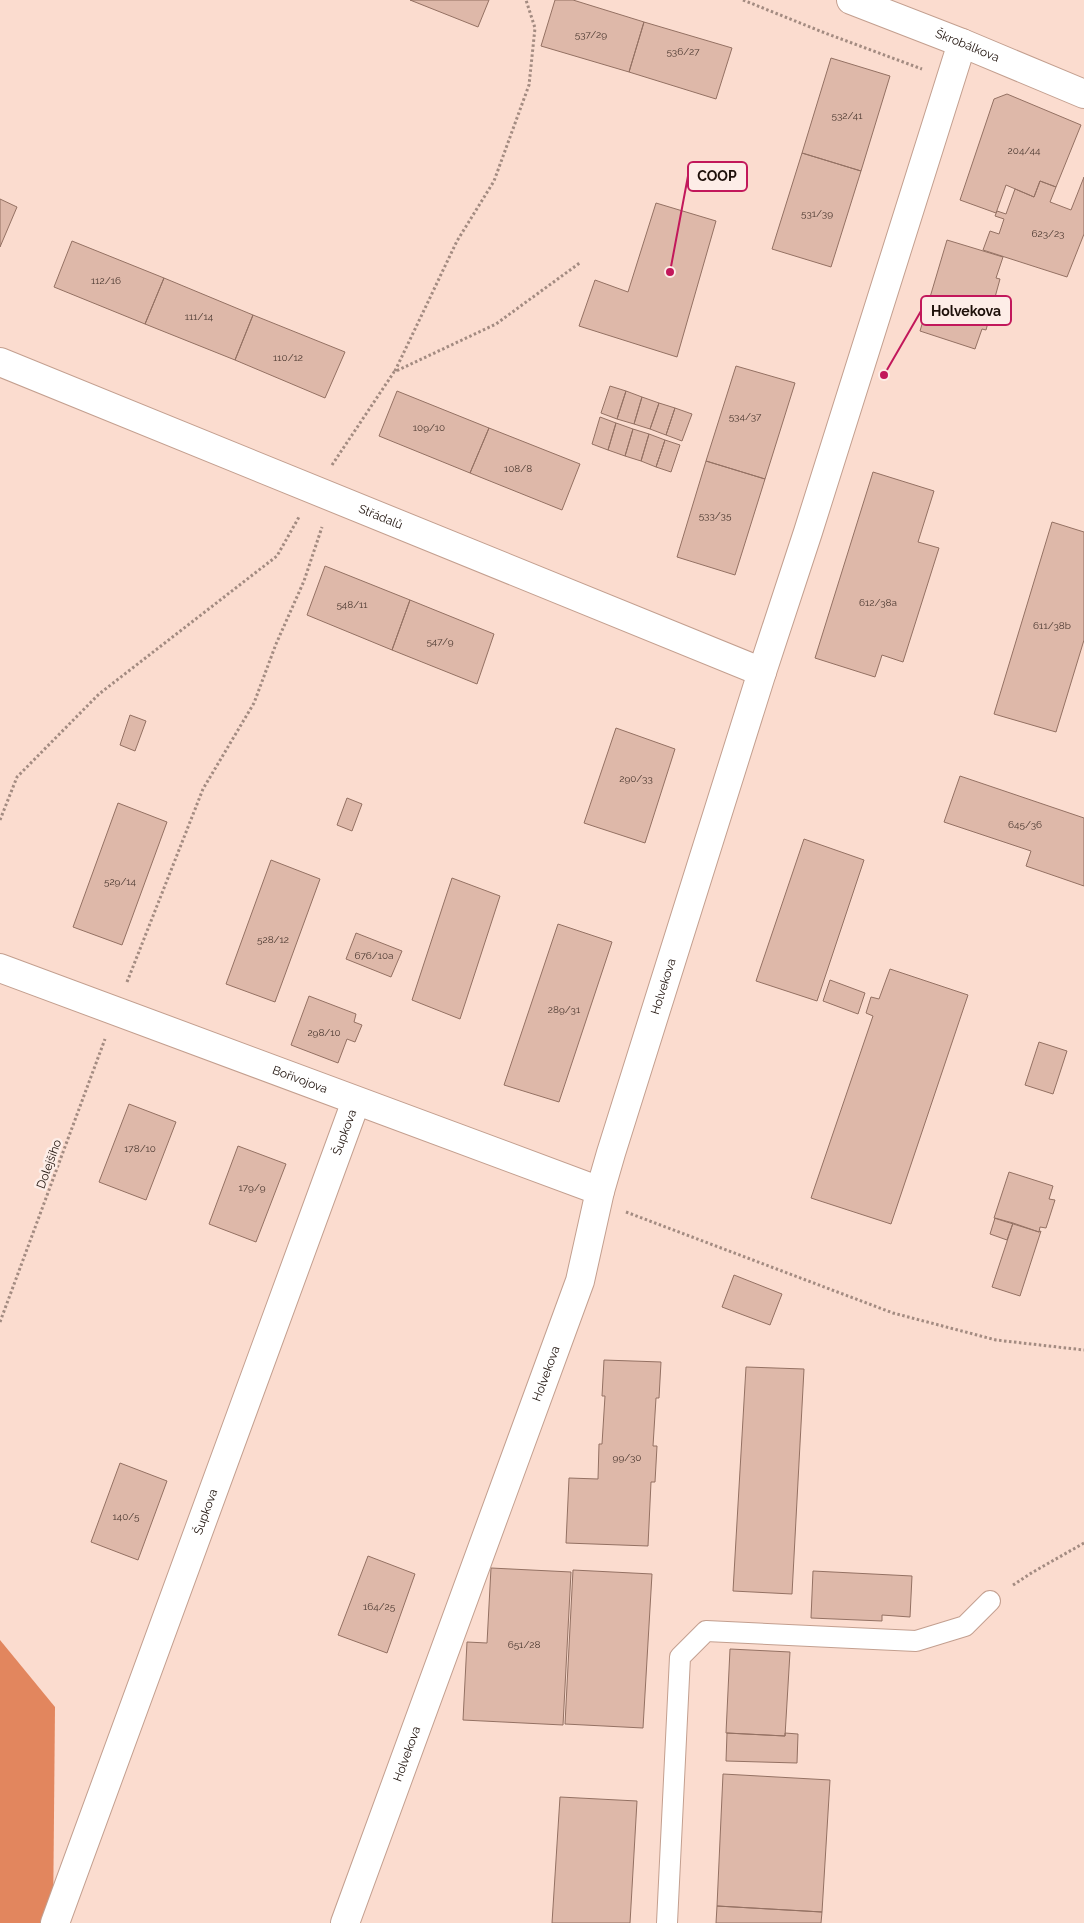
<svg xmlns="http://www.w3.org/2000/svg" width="1084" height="1923" font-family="Raleway,sans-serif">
<rect width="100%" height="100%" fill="#fbdccf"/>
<!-- forest -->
<path fill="#e2865e" d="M0 1640 55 1707 53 1923H0Z"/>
<!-- building -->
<path fill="#deb8a9" stroke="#947163" d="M410 0H489L478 27Z
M555 0H573L644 22 629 72 541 46Z
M644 22 732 48 716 99 629 72Z
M831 58 890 76 861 171 802 153Z
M1007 94 1081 125 1056 187 1040 181 1034 197 1006 185 996 213 960 200 994 99Z
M802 153 861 171 831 267 772 249Z
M1084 177V234L1067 277 983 250 990 231 999 234 1004 219 995 216 997 211 1006 214 1015 189 1034 197 1040 181 1056 187 1050 202 1071 210Z
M0 199 17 207 0 247Z
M656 203 716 221 677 357 579 326 595 280 628 292Z
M947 240 1003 257 996 278 1000 279 986 330 982 329 975 349 920 331Z
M72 241 164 278 145 324 54 287Z
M164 278 253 315 235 360 145 324Z
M253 315 345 352 325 398 235 360Z
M736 366 795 383 765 479 706 461Z
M610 386 626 391 617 419 601 413Z
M397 391 489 428 470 473 379 436Z
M626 391 642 397 634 424 617 419Z
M642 397 659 403 650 429 634 424Z
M659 403 675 408 666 435 650 429Z
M675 408 692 414 682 441 666 435Z
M600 417 616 423 608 450 592 444Z
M616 423 633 429 625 456 608 450Z
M489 428 580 464 562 510 470 473Z
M633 429 649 434 641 461 625 456Z
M649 434 665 440 656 467 641 461Z
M665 440 680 445 671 472 656 467Z
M706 461 765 479 735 575 677 557Z
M873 472 934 491 918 542 939 548 903 662 882 655 875 677 815 658Z
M1052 522 1084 532V640L1056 732 994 714Z
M325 566 410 600 392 650 307 615Z
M410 600 494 634 477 684 392 650Z
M130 715 146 721 135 751 120 745Z
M616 728 675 749 645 843 584 823Z
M960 776 1084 818V886L1026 866 1031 851 944 822Z
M347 798 362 804 352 831 337 825Z
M118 803 167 822 122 945 73 927Z
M804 839 864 860 817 1001 756 981Z
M271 860 320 879 275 1002 226 984Z
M452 878 500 896 460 1019 412 1000Z
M558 924 612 942 559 1102 504 1085Z
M356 933 402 951 391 977 346 959Z
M890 969 968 995 891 1224 811 1198 873 1016 866 1013 871 997 879 999Z
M830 980 865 993 858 1014 823 1001Z
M309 996 356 1014 354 1022 362 1025 355 1042 347 1039 338 1063 291 1045Z
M1039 1042 1067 1051 1053 1094 1025 1085Z
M129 1104 176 1122 146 1200 99 1182Z
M238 1146 286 1164 256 1242 209 1224Z
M1009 1172 1053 1186 1049 1199 1055 1200 1046 1228 1040 1227 1039 1232 994 1218Z
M995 1218 1013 1223 1007 1240 990 1234Z
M1013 1223 1039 1232 1041 1231 1020 1296 992 1287Z
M734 1275 782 1294 770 1325 722 1307Z
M604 1360 661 1362 659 1398H656L653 1446H657L655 1482H651L648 1546 566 1543 569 1478 598 1479 599 1444H602L605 1396H602Z
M746 1367 804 1369 792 1594 733 1591Z
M120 1463 167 1481 138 1560 91 1542Z
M368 1556 415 1574 387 1653 338 1635Z
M491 1568 571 1572 563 1725 463 1720 467 1642 487 1643Z
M573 1570 652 1574 643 1728 565 1724Z
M813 1571 912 1576 910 1617 882 1615V1621L811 1618Z
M730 1649 790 1652 785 1736 726 1733Z
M727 1733 785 1736V1733L798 1734 797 1763 726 1761Z
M723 1774 830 1780 822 1912 717 1906Z
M560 1797 637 1801 630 1923H552Z
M717 1906 822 1912 821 1923H716Z"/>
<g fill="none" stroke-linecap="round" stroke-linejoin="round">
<defs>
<path id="service" d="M667 1923 680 1657 706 1631 916 1641 965 1626 990 1601"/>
<g id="minor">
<path id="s1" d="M851 0 962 43 1084 94"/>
<path id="s2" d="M0 362 762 672"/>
<path id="s3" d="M0 968 600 1191"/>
<path id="s4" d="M55 1923 356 1101"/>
<path id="s5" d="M345 1923 580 1281 600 1191 611 1153 762 672 808 532 962 43"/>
</g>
</defs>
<!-- service casing -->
<use href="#service" stroke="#c39f8f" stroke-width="22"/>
<!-- minor casing -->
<use href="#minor" stroke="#c39f8f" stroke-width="30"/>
<!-- path -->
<path stroke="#a38b81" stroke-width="3" stroke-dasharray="2.5 2.5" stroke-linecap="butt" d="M743 0 825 33 922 69
M395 371 457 241 494 181 529 85 535 28 526 0
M332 465 394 372 496 324 581 262
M0 820 17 777 99 694 277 556 299 517
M127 982 203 789 254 703 276 644 304 581 322 527
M626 1212 893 1313 996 1340 1084 1350
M0 1322 105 1039
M1013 1585 1033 1572 1084 1543"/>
<!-- service -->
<use href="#service" stroke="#fff" stroke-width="20"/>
<!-- minor -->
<use href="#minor" stroke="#fff" stroke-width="28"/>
</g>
<g text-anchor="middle" stroke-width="5" stroke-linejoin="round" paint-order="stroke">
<!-- number labels -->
<g font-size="10" fill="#4d3a32">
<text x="591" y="38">537/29</text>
<text x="683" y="55">536/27</text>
<text x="847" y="119">532/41</text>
<text x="1024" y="154">204/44</text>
<text x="817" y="217">531/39</text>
<text x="1048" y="237">623/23</text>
<text x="106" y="284">112/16</text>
<text x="199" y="320">111/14</text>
<text x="288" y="361">110/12</text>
<text x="745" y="420">534/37</text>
<text x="429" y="431">109/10</text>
<text x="518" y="472">108/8</text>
<text x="715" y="519">533/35</text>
<text x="878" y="606">612/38a</text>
<text x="352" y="608">548/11</text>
<text x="1052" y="629">611/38b</text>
<text x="440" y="645">547/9</text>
<text x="636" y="782">290/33</text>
<text x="1025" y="828">645/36</text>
<text x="120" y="885">529/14</text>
<text x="273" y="943">528/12</text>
<text x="374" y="959">676/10a</text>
<text x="564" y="1013">289/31</text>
<text x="324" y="1036">298/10</text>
<text x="140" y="1152">178/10</text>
<text x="252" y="1191">179/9</text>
<text x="627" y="1461">99/30</text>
<text x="126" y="1520">140/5</text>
<text x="379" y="1610">164/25</text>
<text x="524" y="1648">651/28</text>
</g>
<!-- street labels -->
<g font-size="12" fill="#1d100a" stroke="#fdede7">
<text dy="4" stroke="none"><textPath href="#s1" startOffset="125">Škrobálkova</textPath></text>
<text dy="4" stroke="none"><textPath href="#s2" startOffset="411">Střádalů</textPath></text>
<text dy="4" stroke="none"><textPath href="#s5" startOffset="990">Holvekova</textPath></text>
<text dy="4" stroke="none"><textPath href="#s3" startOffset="320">Bořivojova</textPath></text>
<text dy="4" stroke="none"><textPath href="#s4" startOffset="842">Šupkova</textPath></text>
<text transform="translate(49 1164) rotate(-70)" y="4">Dolejšího</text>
<text dy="4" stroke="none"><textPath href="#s5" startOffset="585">Holvekova</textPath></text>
<text dy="4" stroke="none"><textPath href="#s4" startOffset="438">Šupkova</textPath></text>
<text dy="4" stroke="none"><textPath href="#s5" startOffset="180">Holvekova</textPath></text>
</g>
</g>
<!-- callouts -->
<path fill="none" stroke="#c2185b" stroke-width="2" d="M670 272L688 176M884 375L921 311"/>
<g fill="#c2185b" stroke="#fdede7" stroke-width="2">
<circle cx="670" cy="272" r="5"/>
<circle cx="884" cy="375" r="5"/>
</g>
<g fill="#fdede7" stroke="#c2185b" stroke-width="2">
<rect x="688" y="162" width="59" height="29" rx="5"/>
<rect x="921" y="296" width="90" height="29" rx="5"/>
</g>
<g font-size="14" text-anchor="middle" font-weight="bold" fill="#1d100a">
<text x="717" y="181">COOP</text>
<text x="966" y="316">Holvekova</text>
</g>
</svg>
